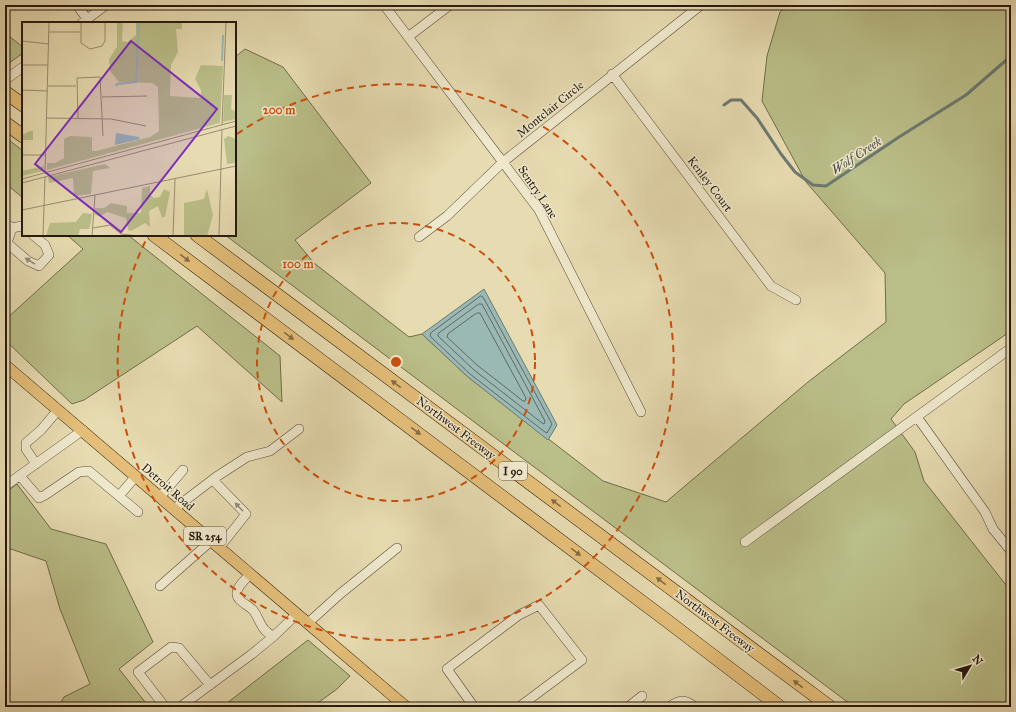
<svg xmlns="http://www.w3.org/2000/svg" width="1016" height="712" font-family="'IM FELL Great Primer',serif">
<rect width="100%" height="100%" fill="#e7dbb1"/>
<filter id="stains"><feTurbulence type="fractalNoise" baseFrequency=".005" numOctaves="4"/><feColorMatrix values="0 0 0 0 .2 0 0 0 0 .09 0 0 0 0 .02 0 0 0 .5 -.17"/></filter>
<radialGradient id="worn" r=".72"><stop offset=".6" stop-color="#630" stop-opacity="0"/><stop offset="1" stop-color="#630" stop-opacity=".3"/></radialGradient>
<!-- green -->
<path fill="#babe88" stroke="#706c4b" d="M787 5H1011V331L904 404 891 419 915 452 924 481 1006 585 1011 581V707H854L225 235H235V57L245 49 283 67 371 183 295 240 314 263 409 337 422 334 468 377 603 481 666 502 808 382 886 322 885 273 806 182 762 101 767 56 780 12Z
M5 33 23 47V53L5 66Z
M5 137 23 151V198L5 183Z
M67 235H128L280 356 282 402 197 326 84 400 72 404 5 340V320L83 249Z
M17 484 51 529 106 544 153 642 119 669 149 707H58L64 697 90 684 60 609 46 561 5 547V493Z
M308 640 350 676 337 689 312 707H222Z"/>
<!-- water -->
<path fill="#9ab9b5" stroke="#6c7972" d="M484 289 557 425 548 440 468 377 422 334Z"/>
<g fill="none" stroke-linecap="round" stroke-linejoin="round">
<!-- shore -->
<path stroke="#606962" stroke-width="1" d="M481 296 483 297 552 424 547 433 545 432 470 374 430 336 431 333Z
M479 304H482L545 421 544 424 542 423 474 370 438 336V334Z
M477 313H480L526 398 525 401H523L477 365 447 337 448 334Z"/>
<!-- stream -->
<path stroke="#6c7972" stroke-width="3" d="M724 105 731 100H741L757 118 781 154 795 172 813 185 826 186 899 137 966 95 1011 56"/>
<defs>
<path id="minor" d="M77 5 87 19
M384 5 539 210 641 412
M82 23 106 5
M408 37 450 5
M612 74 771 286 796 300
M5 80 23 67
M5 223 12 228 22 226 23 227
M12 228 7 243 28 261 39 266 49 255 45 245 33 235
M419 237 447 216 503 162 701 5
M917 417 985 512 993 529 1011 551
M36 464 26 449V443L41 430 58 410
M20 476 39 498 45 495 79 472 89 471 138 512
M213 480 246 514 219 548
M5 486 83 430
M119 496 136 476
M160 497 183 470
M174 509 216 477 247 457 270 451 299 429
M745 542 1011 348
M250 574C246 579 238 585 237 592 236 601 247 604 253 610 260 619 261 632 274 636L297 614
M160 586 211 541
M308 623 340 594 397 548
M165 707 138 672 171 647 179 648 210 685
M180 707 252 654 274 636
M474 707 447 669 519 615 539 605 582 660 519 707
M628 707 642 696
M669 707C680 699 685 699 695 707"/>
<path id="major" d="M5 365 406 707"/>
<path id="highway" d="M5 92 23 105
M5 123 23 136
M154 235 666 620 780 707
M197 235 830 707"/>
</defs>
<!-- minor casing -->
<use href="#minor" stroke="#564a37" stroke-width="10"/>
<!-- major casing -->
<use href="#major" stroke="#26190e" stroke-width="12"/>
<!-- highway casing -->
<use href="#highway" stroke="#26190e" stroke-width="14"/>
<!-- minor -->
<use href="#minor" stroke="#efe8cc" stroke-width="9"/>
<!-- major -->
<use href="#major" stroke="#e4be78" stroke-width="11"/>
<!-- highway -->
<use href="#highway" stroke="#e4be78" stroke-width="13"/>
</g>
<!-- one-way arrows -->
<defs><path id="oneway-solid" d="M-6-.8H1V-3.2L6.5 0L1 3.2V.8H-6Z"/></defs>
<g fill="#856c43">
<use href="#oneway-solid" transform="translate(185 258) rotate(37)"/>
<use href="#oneway-solid" transform="translate(289 336) rotate(37)"/>
<use href="#oneway-solid" transform="translate(396 384) rotate(-143)"/>
<use href="#oneway-solid" transform="translate(416 431) rotate(37)"/>
<use href="#oneway-solid" transform="translate(556 503) rotate(-143)"/>
<use href="#oneway-solid" transform="translate(576 552) rotate(37)"/>
<use href="#oneway-solid" transform="translate(661 581) rotate(-143)"/>
<use href="#oneway-solid" transform="translate(798 684) rotate(-143)"/>
</g>
<g fill="#958b76">
<use href="#oneway-solid" transform="translate(30 261) rotate(-148)"/>
<use href="#oneway-solid" transform="translate(239 507) rotate(-134)"/>
</g>
<!-- distance rings -->
<g fill="none" stroke="#cb4f0c" stroke-width="2" stroke-dasharray="7 5">
<circle cx="396" cy="362" r="139"/>
<path d="M237 134A278 278 0 1 1 148 236"/>
</g>
<g text-anchor="middle" stroke-width="3" stroke-linejoin="round" paint-order="stroke">
<!-- shield labels -->
<g fill="#efe8cc" stroke="#625747" stroke-width="1">
<rect x="499" y="462" width="28" height="18" rx="3"/>
<rect x="184" y="527" width="42" height="18" rx="3"/>
</g>
<g font-size="11" font-weight="bold" fill="#26190e">
<text x="513" y="475">I 90</text>
<text x="205" y="540">SR 254</text>
</g>
<!-- street labels -->
<g font-size="12" fill="#26190e" stroke="#efe8cc">
<text transform="translate(550 109) rotate(-39)" y="4">Montclair Circle</text>
<text transform="translate(710 184) rotate(53)" y="4">Kenley Court</text>
<text transform="translate(538 192) rotate(56)" y="4">Sentry Lane</text>
<text transform="translate(456 428) rotate(37)" y="4">Northwest Freeway</text>
<text transform="translate(168 487) rotate(41)" y="4">Detroit Road</text>
<text transform="translate(715 621) rotate(37)" y="4">Northwest Freeway</text>
</g>
<!-- water labels -->
<g font-size="13" font-style="italic" fill="#4f5148" stroke="#efe8cc">
<text transform="translate(856 155) rotate(-33)" y="5">Wolf Creek</text>
</g>
</g>
<!-- overview -->
<g transform="translate(22 22)">
<rect width="214" height="214" fill="#e7dbb1"/>
<path d="M95 0H101L100 19 106 20 114 13V0H160V7H154L156 30 149 43 148 74 179 76V68L173 57 179 43 201 44 198 101 25 148V141H33L42 136V117L48 114 70 115V129H74L128 115 137 109 136 65 130 61 97 60 88 49 87 37 95 25ZM202 73H210L209 87 214 90V97L201 100ZM8 109H11V118H0V113ZM206 114 214 117V141L205 142 202 117ZM83 142 88 146 71 149 69 172 52 174 51 156 27 161 26 155ZM22 144 21 149 0 154V149ZM128 164V173L132 176 138 175 142 167 148 170 143 195H140L136 184 127 189 128 205 123 201 109 209 106 208 104 196 85 190 79 194 73 193V186H82L89 181 105 184V191H119L120 166ZM185 167 191 193 185 214H162V181L182 177ZM61 191 70 192 69 200 67 207H58L56 214H24L28 201 54 200Z" fill="#babe88"/>
<path d="M94 111 117 115 118 117 93 123Z" fill="#9ab9b5"/>
<path fill="none" stroke="#9ab9b5" stroke-width="2" d="M200 39 201 13M94 64 95 62 114 60 117 0"/>
<path fill="none" stroke="#9a8d70" stroke-width="1" d="M59 0V21L68 27 80 24 83 19V0M27 10H58M0 19 27 22M0 43H26M26 64H54M0 68 26 69M80 75 125 74M25 96 89 97 124 104M56 96 55 56 78 55 81 114M200 103 204 0M0 133H23M23 151 27 0M0 157 214 99M0 161 214 104M0 188 214 144M71 206 88 203 99 212 116 214M21 214 23 155M70 214 73 173M151 214 153 157M197 214 200 107"/>
<path fill="#7b2cbf" fill-opacity="0.15" stroke="#7b2cbf" stroke-width="2" d="M109 19 195 87 99 210 13 142Z"/>
<rect width="214" height="214" fill="none" stroke="#26190e" stroke-width="2"/>
</g>
<circle cx="396" cy="362" r="6" fill="#cb4f0c" stroke="#efe8cc" stroke-width="2"/>
<g font-size="12" text-anchor="middle" font-weight="bold" fill="#cb4f0c" stroke="#efe8cc" stroke-width="3" stroke-linejoin="round" paint-order="stroke">
<text x="279" y="114">200 m</text>
<text x="298" y="268">100 m</text>
</g>
<!-- margin -->
<rect width="1016" height="712" fill="none" stroke="#e7dbb1" stroke-width="20"/>
<rect x="6" y="6" width="1004" height="700" fill="none" stroke="#26190e" stroke-width="2"/>
<rect x="10" y="10" width="996" height="692" fill="none" stroke="#26190e"/>
<!-- north arrow -->
<g transform="translate(970 666) rotate(52)" stroke="#efe8cc" stroke-width="3" paint-order="stroke">
<path d="M0-3L7 15L0 10L-7 15Z" fill="#26190e"/>
<text y="-6" font-size="11" font-weight="bold" text-anchor="middle" fill="#26190e">N</text>
</g>
<rect width="100%" height="100%" filter="url(#stains)"/>
<rect width="100%" height="100%" fill="url(#worn)"/>
</svg>
